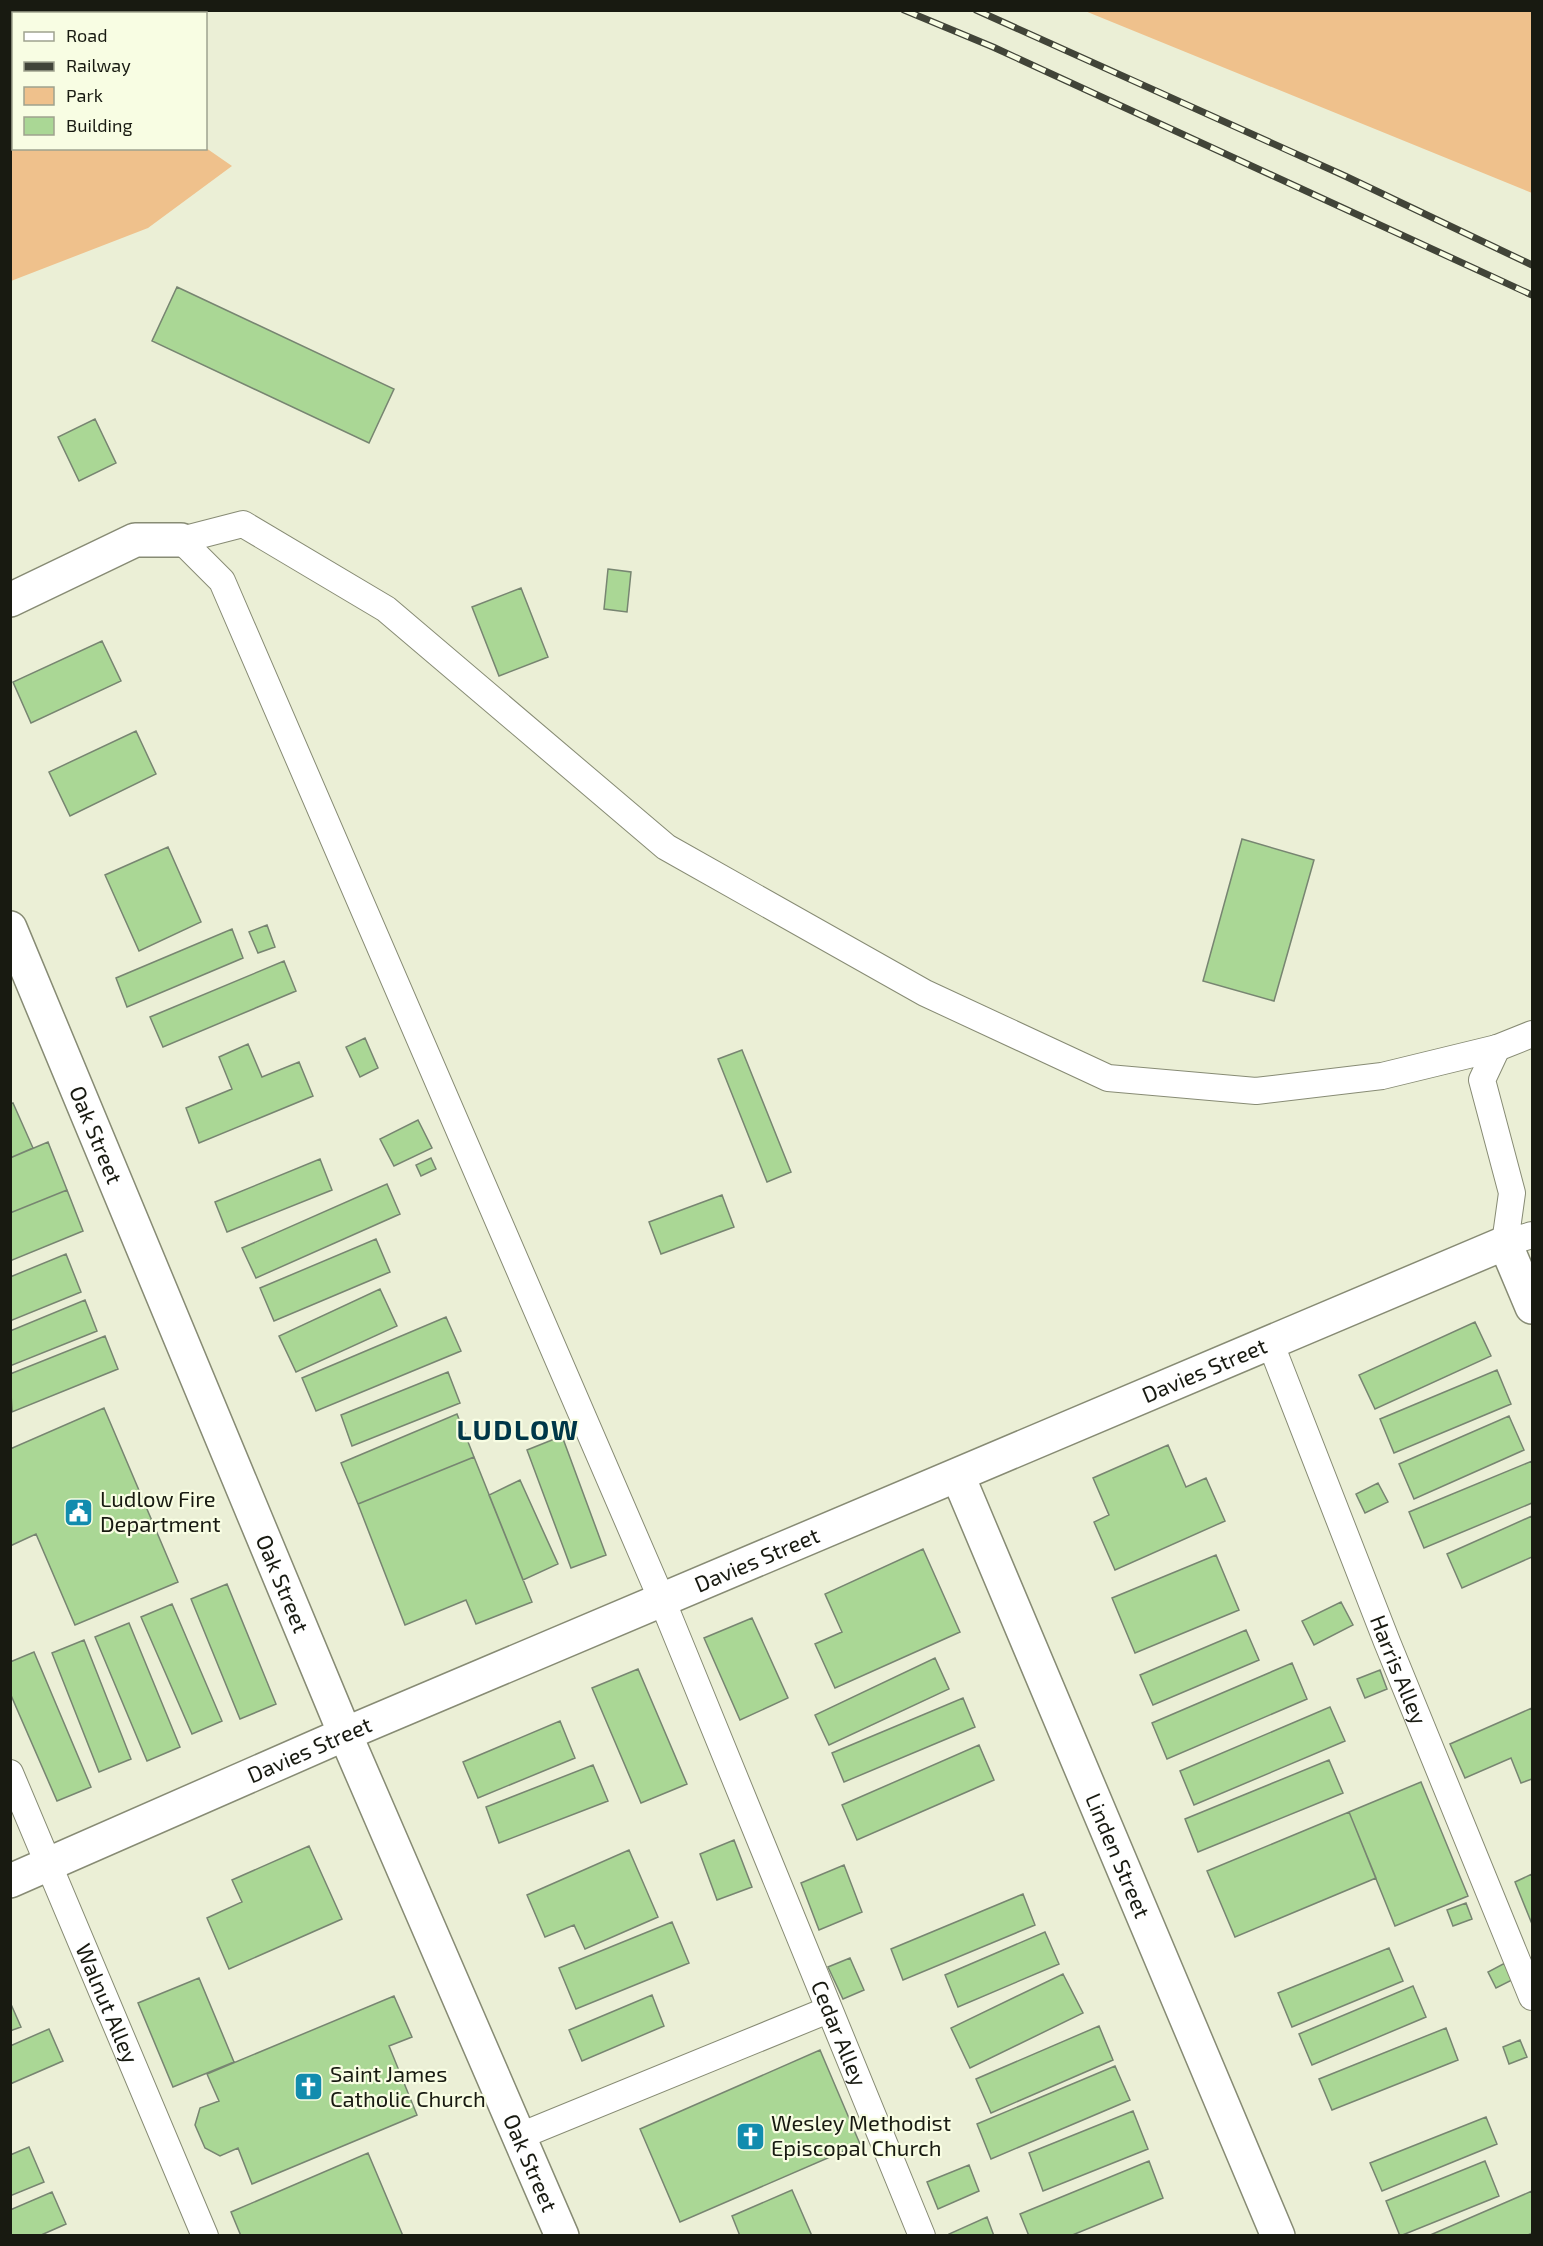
<svg xmlns="http://www.w3.org/2000/svg" width="1543" height="2246" font-family="'Exo 2',sans-serif">
<rect width="100%" height="100%" fill="#ebefd6"/>
<!-- green -->
<path fill="#efc18c" d="M1085 11H1532V193Z
M11 19 14 21V148H206L232 166 148 228 11 281Z"/>
<!-- building -->
<path fill="#aad795" stroke="#778571" stroke-width="1.5" d="M177 287 394 389 369 443 152 341Z
M95 419 116 463 79 481 58 437Z
M608 569 631 572 627 612 604 609Z
M521 588 548 657 499 676 472 607Z
M102 641 121 681 31 723 13 682Z
M136 731 156 774 70 816 49 772Z
M1242 839 1314 860 1274 1001 1203 981Z
M168 847 201 922 139 951 105 875Z
M267 925 275 947 258 953 249 932Z
M232 929 243 958 127 1007 116 978Z
M284 961 296 991 163 1047 150 1017Z
M365 1038 378 1068 360 1077 346 1047Z
M248 1044 262 1077 299 1062 313 1096 199 1143 186 1108 232 1089 219 1057Z
M742 1050 791 1172 767 1182 718 1059Z
M13 1103 33 1148 10 1158V1104Z
M418 1120 432 1148 394 1166 380 1139Z
M48 1142 67 1190 10 1213V1158Z
M431 1158 436 1169 421 1176 416 1165Z
M320 1159 332 1190 227 1232 215 1202Z
M387 1184 400 1214 256 1278 242 1248Z
M67 1190 83 1231 10 1261V1213Z
M722 1195 734 1227 661 1254 649 1222Z
M376 1239 390 1272 274 1321 260 1288Z
M66 1254 81 1292 10 1321V1277Z
M380 1289 397 1326 296 1372 279 1336Z
M85 1300 97 1331 10 1366V1331Z
M446 1317 461 1351 316 1411 302 1378Z
M1475 1322 1491 1356 1375 1409 1359 1375Z
M105 1336 118 1369 12 1412 10 1374Z
M1497 1370 1511 1404 1394 1453 1380 1419Z
M448 1372 460 1403 352 1446 341 1415Z
M104 1408 178 1582 75 1625 36 1534 10 1546V1449Z
M457 1414 474 1457 358 1504 341 1463Z
M1509 1416 1524 1450 1414 1499 1399 1464Z
M562 1436 606 1555 571 1568 527 1450Z
M1168 1445 1186 1487 1206 1478 1225 1521 1115 1570 1094 1522 1109 1515 1093 1478Z
M474 1457 532 1602 476 1624 466 1600 405 1625 358 1504Z
M1532 1461V1503L1424 1548 1409 1512Z
M520 1480 558 1564 523 1580 489 1495Z
M1378 1483 1388 1502 1365 1513 1356 1494Z
M1532 1516V1557L1462 1588 1447 1554Z
M923 1549 960 1632 835 1688 815 1644 842 1632 825 1594Z
M1216 1555 1239 1610 1135 1653 1112 1598Z
M227 1584 276 1704 240 1719 191 1599Z
M1341 1602 1353 1625 1314 1645 1302 1621Z
M172 1604 222 1721 192 1734 141 1617Z
M752 1618 788 1698 740 1720 704 1638Z
M129 1623 180 1747 147 1761 95 1637Z
M1246 1630 1259 1660 1153 1705 1140 1675Z
M84 1640 131 1759 99 1772 52 1653Z
M34 1652 91 1787 57 1801 10 1693V1662Z
M935 1658 949 1689 829 1745 815 1715Z
M1292 1663 1307 1699 1167 1759 1152 1723Z
M638 1669 687 1784 641 1803 592 1688Z
M1380 1670 1387 1689 1365 1698 1357 1679Z
M963 1698 975 1727 844 1782 832 1753Z
M1330 1707 1345 1741 1194 1805 1180 1771Z
M1532 1708V1779L1521 1783 1511 1758 1465 1778 1450 1744Z
M560 1721 575 1758 478 1798 463 1762Z
M979 1745 994 1780 857 1840 842 1805Z
M1329 1760 1343 1793 1198 1852 1185 1819Z
M593 1765 608 1801 499 1843 486 1807Z
M1421 1782 1468 1896 1395 1926 1349 1812Z
M1349 1812 1376 1878 1235 1937 1207 1871Z
M734 1840 752 1887 717 1900 700 1854Z
M309 1846 342 1919 229 1969 207 1918 242 1902 232 1880Z
M629 1850 658 1917 585 1949 574 1925 545 1937 527 1895Z
M844 1865 862 1912 819 1930 801 1883Z
M1532 1874V1924L1515 1882Z
M1023 1894 1035 1925 903 1980 891 1949Z
M1466 1903 1472 1919 1453 1926 1447 1910Z
M672 1922 689 1963 576 2009 559 1968Z
M1045 1932 1059 1964 958 2007 945 1975Z
M1389 1948 1403 1981 1292 2027 1278 1993Z
M850 1958 864 1990 843 1999 828 1967Z
M1505 1963 1514 1979 1496 1988 1488 1972Z
M1063 1974 1083 2013 970 2068 951 2028Z
M199 1978 234 2062 173 2087 138 2003Z
M1413 1986 1426 2017 1312 2065 1299 2034Z
M652 1995 664 2026 582 2061 569 2030Z
M394 1996 412 2037 389 2046 417 2115 252 2184 238 2148 220 2156 205 2148 195 2125 200 2108 219 2101 207 2074Z
M10 2002 21 2027 10 2031Z
M1099 2026 1113 2060 991 2113 976 2079Z
M1446 2028 1458 2060 1332 2110 1319 2079Z
M49 2029 63 2061 10 2084V2046Z
M1520 2040 1527 2057 1509 2064 1503 2047Z
M820 2050 860 2144 680 2222 640 2129Z
M1115 2066 1130 2100 991 2159 977 2124Z
M1133 2111 1148 2149 1043 2191 1029 2153Z
M1486 2117 1497 2144 1382 2191 1370 2163Z
M29 2147 44 2182 10 2196V2155Z
M368 2153 403 2236H241L231 2212Z
M1149 2161 1163 2198 1070 2236H1029L1020 2214Z
M1485 2161 1499 2196 1400 2236 1386 2201Z
M969 2165 979 2191 938 2209 927 2182Z
M792 2190 812 2236H740L732 2216Z
M1532 2191V2233L1526 2236H1428Z
M52 2192 66 2224 39 2236H10V2210Z
M987 2217 994 2236H950L949 2234Z"/>
<g fill="none" stroke-linecap="round" stroke-linejoin="round">
<defs>
<g id="lane">
<path id="s1" d="M181 540 222 581 662 1600 922 2236"/>
<path d="M181 540 243 524 386 609 666 847 925 993 1108 1078 1256 1091 1382 1076 1497 1048 1532 1034"/>
<path d="M1497 1048 1482 1080 1512 1193 1505 1243 1532 1235"/>
<path id="s2" d="M1270 1342 1387 1642 1532 1997"/>
<path id="s3" d="M10 1773 205 2236"/>
<path d="M520 2136 828 2010"/>
</g>
<g id="street">
<path d="M10 600 135 540H181"/>
<path id="s4" d="M10 928 345 1734 562 2236"/>
<path id="s5" d="M958 1476 1278 2236"/>
<path id="s6" d="M10 1881 345 1734 1505 1243 1532 1307"/>
</g>
</defs>
<!-- lane casing -->
<use href="#lane" stroke="#878b74" stroke-width="28"/>
<!-- street casing -->
<use href="#street" stroke="#878b74" stroke-width="36"/>
<!-- lane -->
<use href="#lane" stroke="#fff" stroke-width="26"/>
<!-- street -->
<use href="#street" stroke="#fff" stroke-width="33"/>
<defs>
<path id="rail" d="M904 10 993 47 1532 295
M976 10 1345 176 1532 265"/>
</defs>
<!-- rail casing -->
<use href="#rail" stroke="#414438" stroke-width="7"/>
<!-- rail -->
<use href="#rail" stroke="#f8fde3" stroke-width="4.5" stroke-dasharray="14" stroke-linecap="butt"/>
</g>
<!-- icons -->
<defs>
<symbol id="civic-square" viewBox="-11 -11 22 22"><rect x="-9" y="-9" width="18" height="18" rx="4" fill="#128cae" stroke="#f8fde3"/><path d="M-.6-6.5H3V-4.5H.6V-3L4-1V1h2V6H-6V1h2V-1L-.6-3ZM-1.2 2.5V6h2.4V2.5Z" fill="#fff"/></symbol>
<symbol id="church-square" viewBox="-11 -11 22 22"><rect x="-9" y="-9" width="18" height="18" rx="4" fill="#128cae" stroke="#f8fde3"/><path d="M-1.2-6h2.4v3.5h3.3v2.4h-3.3V6h-2.4V-.1h-3.3v-2.4h3.3Z" fill="#fff"/></symbol>
</defs>
<g fill-rule="evenodd">
<use href="#civic-square" x="62" y="1496" width="33" height="33"/>
<use href="#church-square" x="292" y="2070" width="33" height="33"/>
<use href="#church-square" x="734" y="2120" width="33" height="33"/>
</g>
<g text-anchor="middle" stroke-width="4.5" stroke-linejoin="round" paint-order="stroke">
<!-- street labels -->
<g font-size="22" fill="#181a11" stroke="#f8fde3">
<text dy="8" stroke="none"><textPath href="#s4" startOffset="224">Oak Street</textPath></text>
<text dy="8" stroke="none"><textPath href="#s6" startOffset="1299">Davies Street</textPath></text>
<text dy="8" stroke="none"><textPath href="#s6" startOffset="813">Davies Street</textPath></text>
<text dy="8" stroke="none"><textPath href="#s4" startOffset="710">Oak Street</textPath></text>
<text dy="8" stroke="none"><textPath href="#s2" startOffset="352">Harris Alley</textPath></text>
<text dy="8" stroke="none"><textPath href="#s6" startOffset="327">Davies Street</textPath></text>
<text dy="8" stroke="none"><textPath href="#s5" startOffset="412">Linden Street</textPath></text>
<text dy="8" stroke="none"><textPath href="#s3" startOffset="250">Walnut Alley</textPath></text>
<text dy="8" stroke="none"><textPath href="#s1" startOffset="1636">Cedar Alley</textPath></text>
<text dy="8" stroke="none"><textPath href="#s4" startOffset="1340">Oak Street</textPath></text>
</g>
<!-- poi labels -->
<g font-size="22" fill="#181a11" stroke="#f8fde3" text-anchor="start">
<text x="100" y="1507">Ludlow Fire<tspan x="100" dy="25">Department</tspan></text>
<text x="330" y="2082">Saint James<tspan x="330" dy="25">Catholic Church</tspan></text>
<text x="771" y="2131">Wesley Methodist<tspan x="771" dy="25">Episcopal Church</tspan></text>
</g>
<!-- district labels -->
<g font-size="28" font-weight="bold" letter-spacing="1.5" fill="#003748" stroke="#f8fde3">
<text x="518" y="1440">LUDLOW</text>
</g>
</g>
<!-- border -->
<rect width="1543" height="2246" fill="none" stroke="#181a11" stroke-width="24"/>
<!-- legend -->
<rect x="12" y="12" width="195" height="138" fill="#f8fde3" stroke="#9ea28f" stroke-width="1.5"/>
<rect x="24" y="32" width="30" height="9" fill="#ffffff" stroke="#9ea28f" stroke-width="1.5"/>
<text x="66" y="42" font-size="18" fill="#181a11">Road</text>
<rect x="24" y="62" width="30" height="9" fill="#414438" stroke="#9ea28f" stroke-width="1.5"/>
<text x="66" y="72" font-size="18" fill="#181a11">Railway</text>
<rect x="24" y="87" width="30" height="18" fill="#efc18c" stroke="#9ea28f" stroke-width="1.5"/>
<text x="66" y="102" font-size="18" fill="#181a11">Park</text>
<rect x="24" y="117" width="30" height="18" fill="#aad795" stroke="#9ea28f" stroke-width="1.5"/>
<text x="66" y="132" font-size="18" fill="#181a11">Building</text>
</svg>
